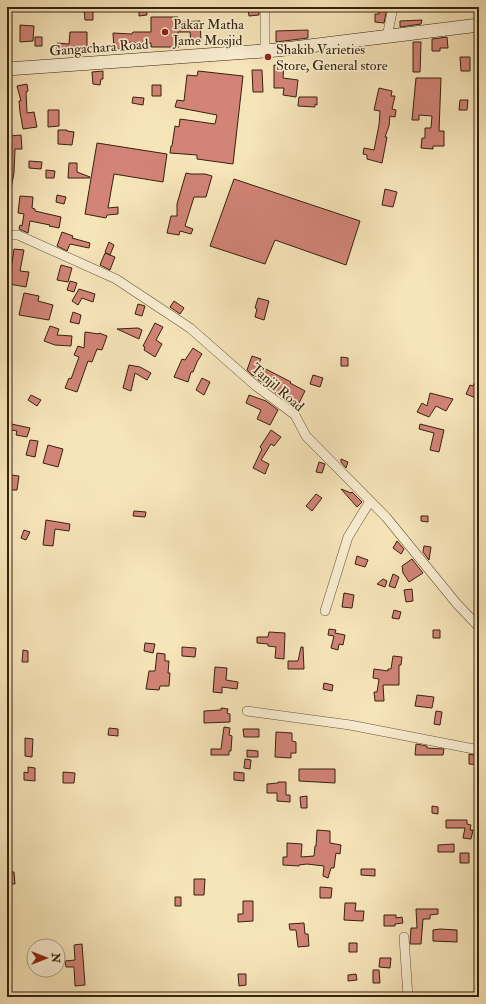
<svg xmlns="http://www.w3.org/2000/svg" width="486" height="1004" font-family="'IM FELL Double Pica',serif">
<rect width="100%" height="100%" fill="#f7e5ba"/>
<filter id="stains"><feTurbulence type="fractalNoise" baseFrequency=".005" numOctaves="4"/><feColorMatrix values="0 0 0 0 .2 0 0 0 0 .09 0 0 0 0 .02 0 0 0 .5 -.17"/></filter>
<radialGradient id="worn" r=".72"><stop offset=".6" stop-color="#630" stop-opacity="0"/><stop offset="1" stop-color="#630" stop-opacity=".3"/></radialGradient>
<!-- building -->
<path fill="#d28477" stroke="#34230c" d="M84 7H93V20H85Z
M139 7H146L147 15 139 16Z
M259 8V15L249 16 248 10Z
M379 8H387L384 23 375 22V14H379Z
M151 17H178V22L200 21 201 41 191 42 190 32H178L179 47H151V43L123 42 124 49H114L113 33 132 34 133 32H151Z
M422 20 421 24 400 27V21Z
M20 25 34 26 33 41 20 42Z
M308 30V38L276 42V31Z
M70 32H87V51H68V54H56L57 43 69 44Z
M35 37H42V46H35Z
M447 37 448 48H440V51H432V39Z
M413 42H421L420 72H413Z
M460 57H470V71H461Z
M274 65 284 66 283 78 298 80 296 97 283 95 284 88H274Z
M252 70H262L263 92H253Z
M103 71V79H101L100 85 93 84 92 72Z
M198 71 243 76 233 164 197 159V155L170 153 171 146H172L175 126 179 127 180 119 215 124 217 115 175 107 177 100 184 101 187 75 197 76Z
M416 78H441L439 131H444V146H433V149L421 148 422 138H425V128H431L432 116 419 115V120H412Z
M27 84 28 91 26 92 27 113 34 112 37 127 23 129 20 112 19 101H21L17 86Z
M152 85H161V96H152Z
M379 88 392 91 391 96H395L392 109 396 110 395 117 390 116 389 126 385 137H387L382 163 367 159V155L363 154 364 148 374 150 379 125 380 111 374 110Z
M133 97 144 98 143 105 132 103Z
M299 97H317V105L315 104V107L298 106Z
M460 100H468L467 110H459Z
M48 110H59V126L48 127Z
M58 130H67V131L74 132 72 145 58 144Z
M21 135 22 149H15L14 173 10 194H7V138H10V136Z
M97 143 167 154 163 182 114 174 108 208 118 207V214L107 215 106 218 85 214Z
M29 161 42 162 41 169 29 168Z
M69 163H77V172L90 177V178H68Z
M46 170 55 171 54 178H46Z
M186 173 191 174H205L212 176 206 197H194L185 226 193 229 191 234 180 231 179 235 167 233 171 216H177V204Z
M234 179 360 221 346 265 275 240 265 264 210 246Z
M385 189 397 192 393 207 382 205Z
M57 195 66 197 64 204 56 202Z
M20 196 33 197 32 208 35 209V211L61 217 59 228 49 226 50 225 30 221 28 233 19 229 20 225 22 226 24 214 18 213Z
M62 232 73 236 72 238 90 243 89 248 70 244 67 251 57 246Z
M109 242 114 245 110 255 105 252Z
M14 249 24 250 20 271 29 272 26 287 9 284Z
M105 253 115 257 110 270 100 265Z
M61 265 72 268 68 282 57 280Z
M70 281 77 283 74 292 67 290Z
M79 289 95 294 93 302 82 298 78 305 72 301Z
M24 293 39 296 38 301 53 305 49 320 19 315Z
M258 298 269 301 264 320 255 317 257 309 255 308Z
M174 301 184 308 180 314 170 307Z
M138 304 145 306 142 316 135 314Z
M73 312 81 315 79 324 70 322Z
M155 323 163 327 156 340 162 344 155 357 144 350 145 347 143 346Z
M50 326 59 329 57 335 72 336 71 346 55 345 44 341Z
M138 328 142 330 139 339 117 329Z
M85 332 99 334V333L107 336 102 350 97 349 92 362 88 361 77 392 65 388 69 378 71 379 79 357 74 355 78 346 84 348Z
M193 348 202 354 197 362 193 372H191L188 382 174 377 182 359 185 360Z
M252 356 261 359 258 365 291 382 290 383 305 391 296 409 272 390 273 387 258 380 259 377 252 375 247 370Z
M341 357 348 358V366H341Z
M129 365 140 367 151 373 147 380 135 373 131 391 123 388Z
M479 372V397L476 396V398L466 394 470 385 473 386Z
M313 375 323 378 320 387 310 384Z
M202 378 210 382 204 395 196 390Z
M430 393 453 399 446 411 436 406 429 417 417 412 422 403 427 406Z
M31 395 41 400 37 406 28 400Z
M249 395 266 401 278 410 270 425 257 419 261 410 246 403Z
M7 423 30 428 27 437 16 435 17 431 7 429Z
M420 424 444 430 439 452 430 450 434 433 419 429Z
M271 430 281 437 274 446 271 444 261 460 269 464 265 474 253 468 262 449 260 447Z
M30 440 38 441 35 457 26 455Z
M48 445 63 449 58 467 43 463Z
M341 459 348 462 346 468 341 462Z
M319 462 325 464 322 473 316 472Z
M11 475 19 476 17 490H8V484H10Z
M341 489 351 493 352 492 362 502 357 507Z
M316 494 322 498 312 511 306 506Z
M134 511 146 512 145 517 133 516Z
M421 516H428V522L421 521Z
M46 520 70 524 69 531 55 529 53 546 43 545Z
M24 530 30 532 26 540 21 538Z
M397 541 404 549 401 554 393 548Z
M424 546 431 547 429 560 423 552Z
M357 556 368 560 365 567 355 564Z
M412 559 423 573 409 582 403 573 402 566Z
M393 574 399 577 395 588 389 586Z
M383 579 387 581 385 587 377 584Z
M412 589 413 601 406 602 404 590Z
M344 593 354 595 352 608 342 607Z
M394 610 401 612 399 619 392 618Z
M329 629 336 630 335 633 345 635 343 645 339 644 338 650 331 648 334 636 328 635Z
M433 630H440V638H433Z
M269 632 285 633 284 659 275 658 276 647 268 646V644L257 643V637H268Z
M145 643 155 644 153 653 144 651Z
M182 647 196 648 195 657 182 656Z
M301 647H303L304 669H288V661H298Z
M23 650 28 651V662H22Z
M157 653 165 654V661H169L168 673H170L169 686H160L159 690 146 689 149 671H155Z
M393 656 402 657 401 665H399V685H383L384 701H375L374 692H377L379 679 373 678 374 669 388 671V669H391Z
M215 667 227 668 226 680 238 682 237 689 222 687V693L213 692Z
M324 683 333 685 332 691 323 689Z
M417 695 434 697 432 708 415 706Z
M221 708 228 709 227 713 230 714V722L204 723V711L221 710Z
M436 711 442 712 440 725 434 724Z
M224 727 230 728 229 735 232 736 231 751H229V755H211V749H221Z
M109 728 118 729V736L108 735Z
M243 729H259V737H244Z
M276 732 292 733V741L296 742V753H291V758L275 757Z
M25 738 33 739 32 757 25 756Z
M416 744 427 746V748L444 749 443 755H415Z
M247 750 258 751V757H247Z
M469 754 479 756V765L469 764Z
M245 759 251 760 250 769 244 768Z
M28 767 35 768V781L24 780V772L28 773Z
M299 769H335V783L299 781Z
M63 772 75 773 74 783H63Z
M234 772 244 773V781L234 780Z
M278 782H286V795H290V802L277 801V793H267V784L278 783Z
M307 796V808H301L300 797Z
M432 806 438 807V814L432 813Z
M446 820H467V824L471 825 470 830H473L471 839 463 838 465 828H446Z
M317 830 330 831V843L341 845 340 854 336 853 334 868H331L328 878 323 876 324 866 307 864 299 865V866L283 865V857H287V843L302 844 301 857 314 856 315 846H316Z
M454 844V852H438V845Z
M460 853H469V863H460Z
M361 869H375V876L361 875Z
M7 872H14L15 884H7Z
M194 879H205L204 895H194Z
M320 887 332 888 331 898H320Z
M175 897H181V906H175Z
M243 901H253V921L238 922V914H243Z
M345 903H356L355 911H364L363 921 344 920Z
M416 909H438V914L430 915V919H423L421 944H410L411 928H417Z
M384 915H396V918L402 917 403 923 395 924V926H384Z
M304 923 305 934H308L309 946 298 947 296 930H290L289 924Z
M440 929 457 930V942L433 941V930Z
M349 943H357V952H349Z
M82 944 85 985 75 986 74 967H66L65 961 75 960 74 945Z
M380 958H391L390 968 379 967Z
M373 970H379L380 983H373Z
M238 974H246V985L239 986Z
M356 974 357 980 348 981V975Z"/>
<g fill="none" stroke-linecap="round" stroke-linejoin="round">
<defs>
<path id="street" d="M265 7V51
M387 37 393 7
M7 235H18L116 279 190 328 256 386 295 415 306 436 386 517 457 604 479 627
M325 611 348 537 370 501
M247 711 350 725 479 750
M404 937 408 997"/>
<path id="secondary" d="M7 69 277 50 479 25"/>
</defs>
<!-- street casing -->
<use href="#street" stroke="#655438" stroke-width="10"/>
<!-- secondary casing -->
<use href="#secondary" stroke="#34230c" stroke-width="14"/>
<!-- street -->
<use href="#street" stroke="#faeed2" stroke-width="9"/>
<!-- secondary -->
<use href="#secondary" stroke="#faeed2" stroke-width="13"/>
</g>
<!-- markers -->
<g fill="#8f2418" stroke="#faeed2" stroke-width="1.5">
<circle cx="165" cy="32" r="4"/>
<circle cx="268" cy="57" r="4"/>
</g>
<g text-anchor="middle" stroke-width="3.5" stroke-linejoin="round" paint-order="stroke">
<!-- poi labels -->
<g font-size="14" fill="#34230c" stroke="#faeed2" text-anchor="start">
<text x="173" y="29">Pakar Matha<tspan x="173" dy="16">Jame Mosjid</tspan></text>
<text x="276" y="54">Shakib Varieties<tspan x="276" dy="16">Store, General store</tspan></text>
</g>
<!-- street labels -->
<g font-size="14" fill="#34230c" stroke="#faeed2">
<text transform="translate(99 47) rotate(-4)" y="5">Gangachara Road</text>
<text transform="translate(278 387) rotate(41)" y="5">Tanjil Road</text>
</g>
</g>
<!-- margin -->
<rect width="486" height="1004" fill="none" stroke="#f7e5ba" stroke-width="24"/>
<rect x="8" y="8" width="470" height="988" fill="none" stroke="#34230c" stroke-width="2"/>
<rect x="12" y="12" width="462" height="980" fill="none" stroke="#34230c"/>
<!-- north arrow -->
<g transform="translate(46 958) rotate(90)"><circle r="19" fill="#faeed2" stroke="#ab9d83"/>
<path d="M0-3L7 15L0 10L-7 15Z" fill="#8f2418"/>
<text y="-6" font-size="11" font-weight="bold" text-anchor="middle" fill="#34230c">N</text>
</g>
<rect width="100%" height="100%" filter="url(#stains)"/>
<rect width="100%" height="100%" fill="url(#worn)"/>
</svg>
